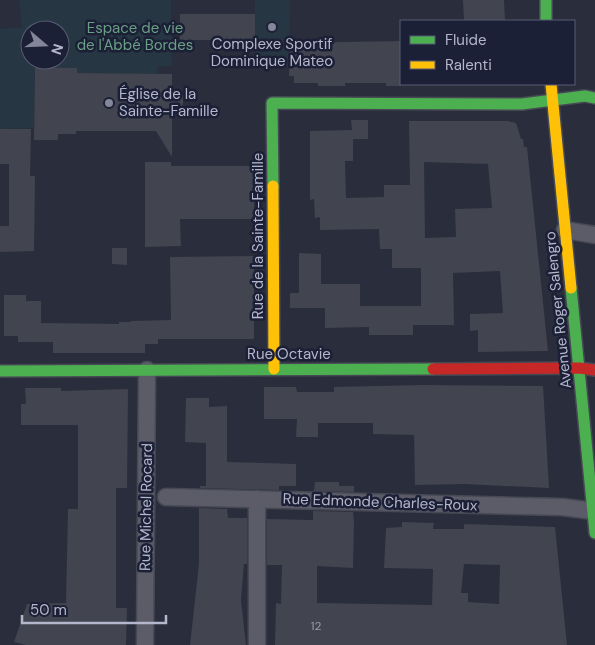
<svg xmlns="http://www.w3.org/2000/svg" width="595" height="645" font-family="'DM Sans',sans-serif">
<rect width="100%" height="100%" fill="#2a2d3b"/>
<!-- green -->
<path fill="#263642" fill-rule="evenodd" d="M19 0H171L172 66H158L157 74 77 73V68L35 67 34 128 0 129V29L22 27ZM30 30H60V60H30Z
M255 0H290L289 66 255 67Z"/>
<!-- building -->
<path fill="#424450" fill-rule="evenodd" d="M463 0H504L505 21H464Z
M180 14H255V40H180Z
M401 41V86H386V83H345V86H318V83H294V76H289L290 43Z
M35 67 77 68V73L172 74V95H183V111H172V157L156 131H76V134H58V140H34Z
M351 120H368V139H353V161H345L346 198 384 197V185H410L409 121H508L516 123 521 139H523L524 147H527L548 351 478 352V330L470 331V314L503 313 500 271 453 273 454 325H413V335H369V327L325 328V308H290V293H299V253L321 254V284H360V306H421V268H392V249H380L379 229 320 230V217L315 218 314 199 310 200V131L352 130ZM424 162 488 164 492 208 455 209 456 237 425 238Z
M0 129H31L30 176H35L34 251 0 252V226H9V164H0Z
M145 162H171V166H254V219H180L181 246 145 247Z
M112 248H127V265L112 264Z
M254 256V339H158V344H145V353H53V342H18V336H4V295H26V301H41V323L119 324V322H131V321L171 320 170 257Z
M422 385 543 386 549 488 465 484 415 485 414 435 373 434V423H318V437H296L297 419H264V387H296L297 392H334V387Z
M25 388H61V391L128 389 127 488H116V608H127L126 645H26L14 642 27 604 66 603 68 509H78V425H21V404H26Z
M186 398H209V407L227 406V462L296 464V486H279V490L200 488V486H206V443L185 442Z
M315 482H339V486H354V492L314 491Z
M199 508 227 509 228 518H247V564H244L241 600 246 645H190L199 564Z
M313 511 353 512 354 522 353 568 317 566V603L432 605 433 569 384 568 386 528 402 527V522L434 523 433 529H464V524L555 527 567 645H275L276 603 281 604 282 565H267V519L313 520ZM464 564 500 565 499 604 468 602V593H461Z"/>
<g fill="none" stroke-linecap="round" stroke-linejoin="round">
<defs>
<path id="street" d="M565 230 595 235
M166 497 562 507 593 511
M257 499V645
M145 645 147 370"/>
<path id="fast" d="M546 0V21
M273 186 272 103 522 104 585 96 595 98
M571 288 595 533
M0 371 433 369"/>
<path id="slow" d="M551 84 571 288
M273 186 274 369"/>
<path id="jam" d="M433 369 579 368 595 370"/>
</defs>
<!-- street casing -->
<use href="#street" stroke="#464954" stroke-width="19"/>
<!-- fast casing -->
<use href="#fast" stroke="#464954" stroke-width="14"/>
<!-- slow casing -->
<use href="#slow" stroke="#464954" stroke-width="14"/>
<!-- jam casing -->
<use href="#jam" stroke="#464954" stroke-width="14"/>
<!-- street -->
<use href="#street" stroke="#5b5c68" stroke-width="16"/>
<!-- fast -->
<use href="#fast" stroke="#4caf50" stroke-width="11"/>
<!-- slow -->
<use href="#slow" stroke="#ffc107" stroke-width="11"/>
<!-- jam -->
<use href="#jam" stroke="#c62828" stroke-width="11"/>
</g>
<!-- markers -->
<g fill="#848799" stroke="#1c2037" stroke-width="2">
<circle cx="272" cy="27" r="5"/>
<circle cx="109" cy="103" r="5"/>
</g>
<g text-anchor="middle" stroke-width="5" stroke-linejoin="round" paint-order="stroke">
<!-- number labels -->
<g font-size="12" fill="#989aad">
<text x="316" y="630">12</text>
</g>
<!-- park labels -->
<g font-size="15" fill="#699f84" stroke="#1c2037">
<text x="135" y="33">Espace de vie<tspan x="135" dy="17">de l'Abbé Bordes</tspan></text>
</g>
<!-- poi labels -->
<g font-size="15" fill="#b4b7cc" stroke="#1c2037">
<text x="272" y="49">Complexe Sportif<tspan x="272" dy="17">Dominique Mateo</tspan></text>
<text x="119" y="99" text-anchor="start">Église de la<tspan x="119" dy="17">Sainte-Famille</tspan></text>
</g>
<!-- street labels -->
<g font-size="15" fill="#b4b7cc" stroke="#1c2037">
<text transform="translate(258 236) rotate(-90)" y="5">Rue de la Sainte-Famille</text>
<text transform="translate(558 310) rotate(-96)" y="5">Avenue Roger Salengro</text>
<text x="289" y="359">Rue Octavie</text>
<text transform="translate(380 502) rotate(2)" y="5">Rue Edmonde Charles-Roux</text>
<text transform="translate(146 507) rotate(-89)" y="5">Rue Michel Rocard</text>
</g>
</g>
<!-- legend -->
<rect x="400" y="20" width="175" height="65" fill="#1c2037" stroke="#595c73"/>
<rect x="410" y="36" width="25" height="8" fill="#4caf50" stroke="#595c73"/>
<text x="445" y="45" font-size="15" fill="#b4b7cc">Fluide</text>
<rect x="410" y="61" width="25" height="8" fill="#ffc107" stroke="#595c73"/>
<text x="445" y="70" font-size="15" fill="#b4b7cc">Ralenti</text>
<!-- north arrow -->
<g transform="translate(45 45) rotate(109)"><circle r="24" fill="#1c2037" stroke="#595c73"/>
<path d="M0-4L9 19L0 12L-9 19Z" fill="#848799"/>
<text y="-8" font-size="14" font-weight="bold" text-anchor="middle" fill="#b4b7cc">N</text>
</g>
<!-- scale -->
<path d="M22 615v8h144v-8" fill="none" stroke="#b4b7cc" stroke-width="2.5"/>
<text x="30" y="615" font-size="15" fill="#b4b7cc" stroke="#1c2037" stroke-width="4" paint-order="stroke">50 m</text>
</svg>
